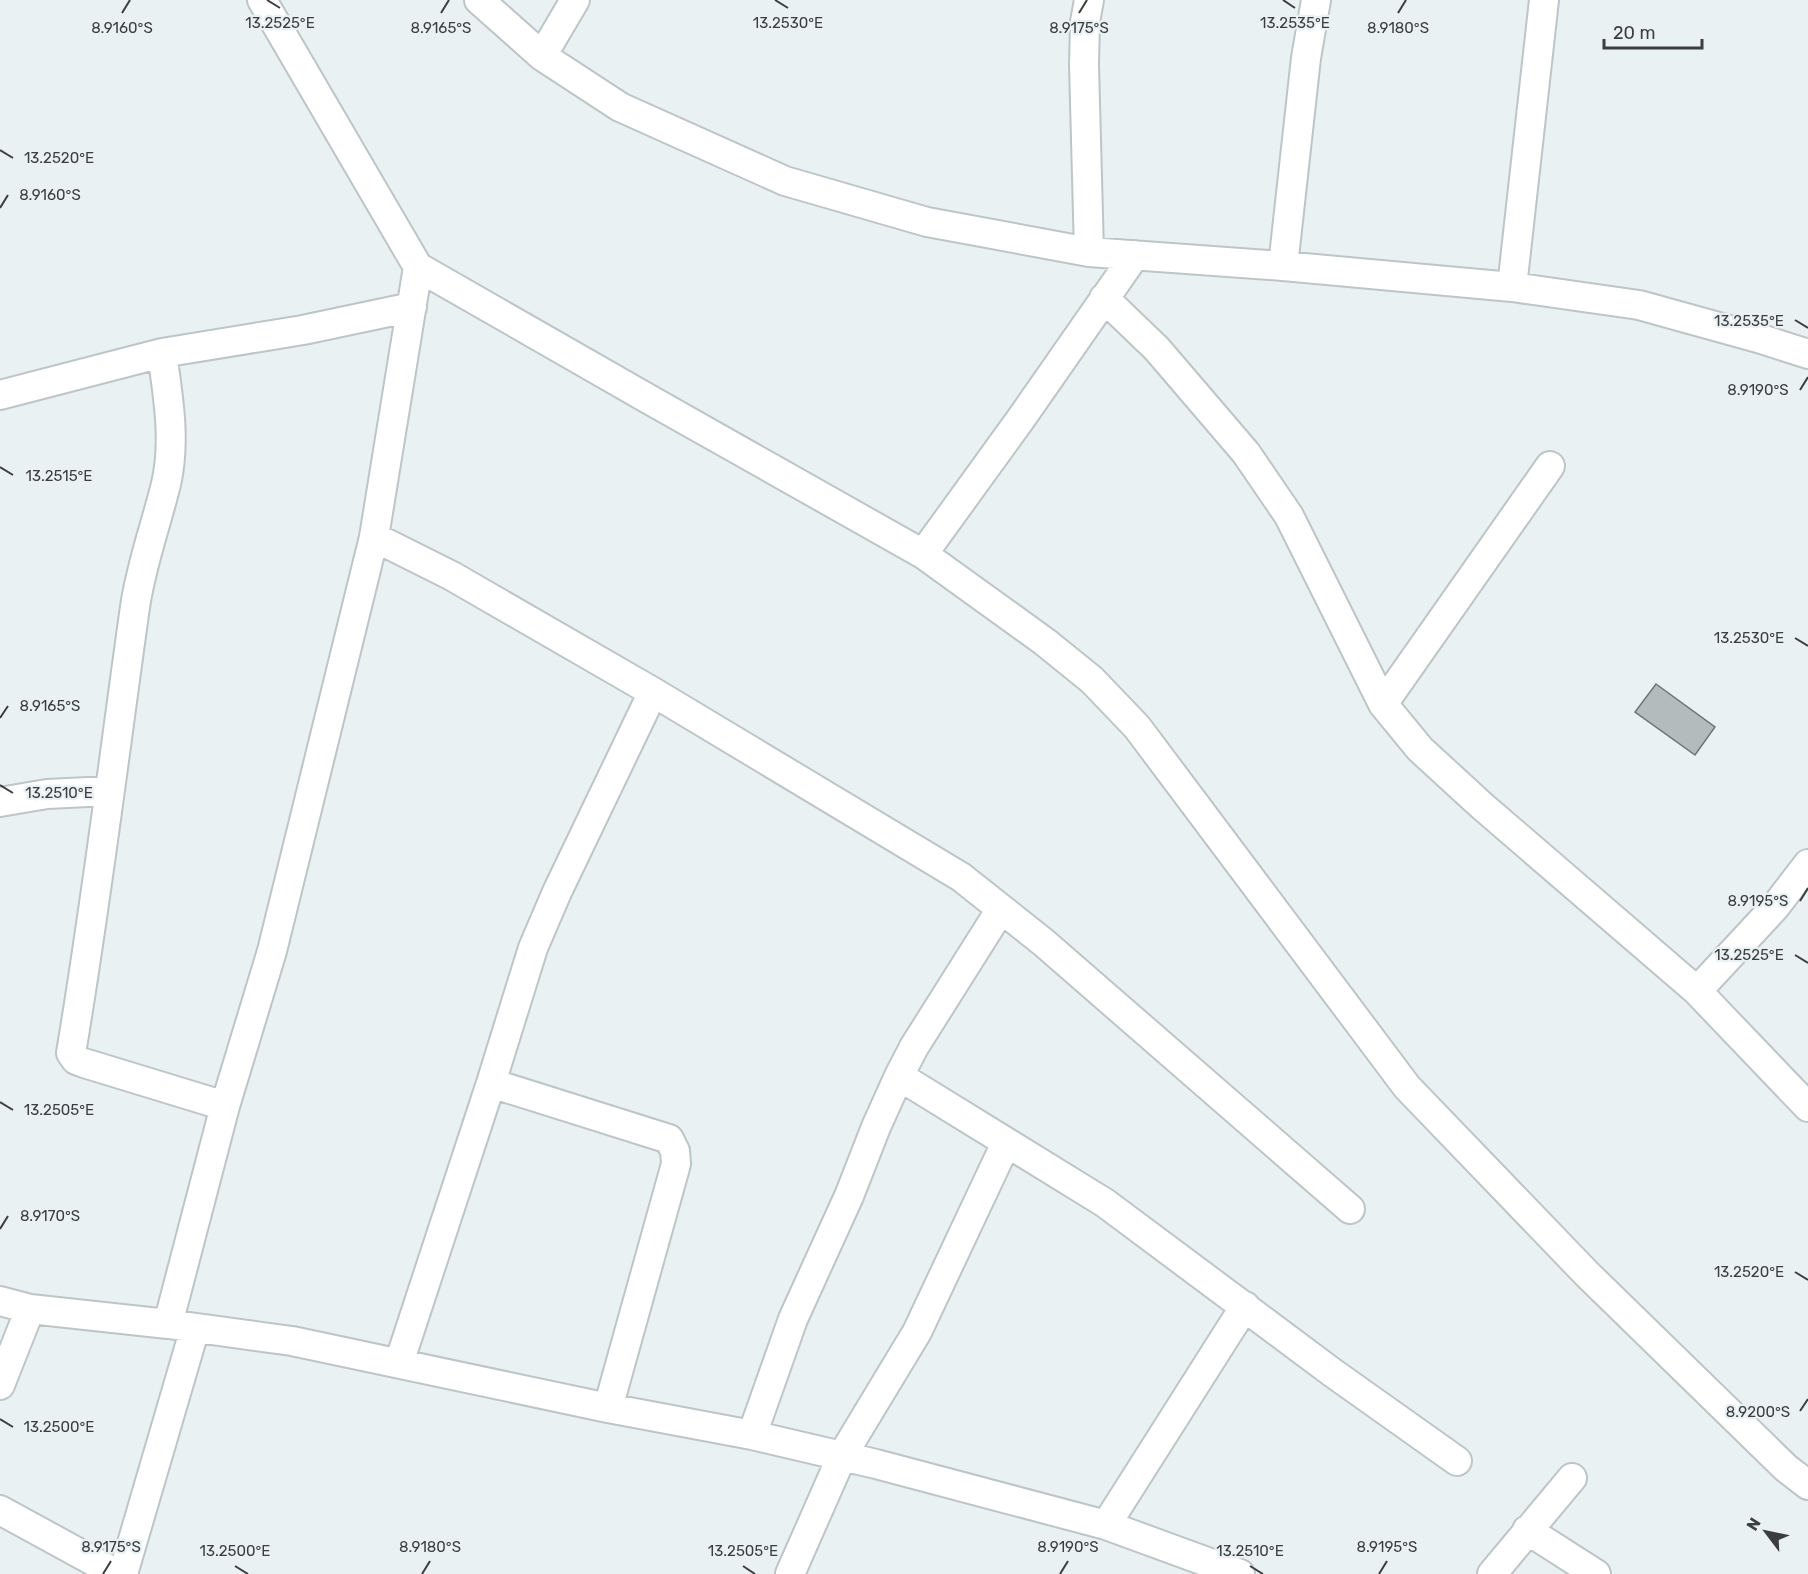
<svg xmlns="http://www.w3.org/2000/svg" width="1808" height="1574" font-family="Rubik,sans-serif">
<rect width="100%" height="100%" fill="#e9f1f2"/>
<!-- building -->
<path fill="#b4bbbc" stroke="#6d7475" stroke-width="1.5" d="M1656 684 1715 727 1695 755 1635 712Z"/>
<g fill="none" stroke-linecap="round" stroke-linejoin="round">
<defs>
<path id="street" d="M262 0 418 267 652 401 923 554 1045 642 1092 680 1137 727 1407 1087 1587 1274 1786 1468 1808 1485
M479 0 542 56 620 107 785 181 927 222 1089 252 1283 266 1512 287 1639 305 1758 338 1808 354
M1089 0 1085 22 1084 65 1089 252
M542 56 575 0
M1283 266 1306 58 1316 0
M1512 287 1544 0
M1104 298 1157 349 1246 453 1289 516 1383 704 1420 749 1481 805 1697 991 1808 1107
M162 353C168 396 176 441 166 484 156 525 141 565 135 607 114 756 96 905 71 1053L76 1060 84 1063 225 1106
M0 395 162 353 303 330 412 307
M374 537 452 576 653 692 961 877 1043 942 1350 1209
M923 554 1020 420 1135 255
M1383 704 1550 466
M0 802 47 794 109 791
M1697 991 1775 907 1808 864
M899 1076 1105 1203 1333 1373 1457 1461
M491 1083 669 1139 675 1151 676 1164 608 1408
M0 1301 30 1309 168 1324 292 1341 608 1408 752 1435 876 1464 1106 1525 1240 1574
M168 1324 225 1106 272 951 374 537 418 267
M399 1363 491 1083 533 948 557 892 653 692
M0 1385 30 1309
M752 1435 793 1319 849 1196 876 1127 899 1076 914 1047 1001 909
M0 1510 117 1574
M1106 1525 1245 1306
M1527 1530 1596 1574
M123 1574 195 1328
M790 1574 842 1456 917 1332 1006 1143
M1492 1574 1572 1478"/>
</defs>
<!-- street casing -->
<use href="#street" stroke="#bec5c6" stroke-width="32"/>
<!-- street -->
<use href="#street" stroke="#fff" stroke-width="28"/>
</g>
<!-- ticks -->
<path fill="none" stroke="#3b3e3e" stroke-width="2" d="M267 0 280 8M775 0 788 8M1283 0 1295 8M122 13 130 0M441 13 449 0M1079 13 1087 0M1398 13 1406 0M0 150 13 158M0 208 8 195M1795 320 1808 328M1800 390 1808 377M0 467 13 475M1795 638 1808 646M0 718 8 706M0 785 13 793M1800 901 1808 888M1795 955 1808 963M0 1102 13 1110M0 1229 8 1216M1795 1272 1808 1280M1800 1411 1808 1399M0 1419 13 1427M235 1566 248 1574M743 1566 755 1574M1250 1566 1263 1574M103 1574 111 1561M422 1574 430 1561M1060 1574 1068 1561M1379 1574 1387 1561"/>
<g font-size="15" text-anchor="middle" fill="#3b3e3e" stroke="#e9f1f2" stroke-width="4.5" stroke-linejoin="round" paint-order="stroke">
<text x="280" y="28">13.2525°E</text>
<text x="788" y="28">13.2530°E</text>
<text x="1295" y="28">13.2535°E</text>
<text x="122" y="33">8.9160°S</text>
<text x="441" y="33">8.9165°S</text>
<text x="1079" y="33">8.9175°S</text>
<text x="1398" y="33">8.9180°S</text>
<text x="59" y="163">13.2520°E</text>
<text x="50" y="200">8.9160°S</text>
<text x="1749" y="326">13.2535°E</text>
<text x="1758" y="395">8.9190°S</text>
<text x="59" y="481">13.2515°E</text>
<text x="1749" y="643">13.2530°E</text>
<text x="50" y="711">8.9165°S</text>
<text x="59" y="798">13.2510°E</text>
<text x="1758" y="906">8.9195°S</text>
<text x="1749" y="960">13.2525°E</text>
<text x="59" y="1115">13.2505°E</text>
<text x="50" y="1221">8.9170°S</text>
<text x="1749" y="1277">13.2520°E</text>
<text x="1758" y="1417">8.9200°S</text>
<text x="59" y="1432">13.2500°E</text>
<text x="111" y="1552">8.9175°S</text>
<text x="430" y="1552">8.9180°S</text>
<text x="1068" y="1552">8.9190°S</text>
<text x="1387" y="1552">8.9195°S</text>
<text x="235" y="1556">13.2500°E</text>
<text x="743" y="1556">13.2505°E</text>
<text x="1250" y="1556">13.2510°E</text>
</g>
<!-- north arrow -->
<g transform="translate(1766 1532) rotate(302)" stroke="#e9f1f2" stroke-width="4.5" paint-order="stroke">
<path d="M0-4.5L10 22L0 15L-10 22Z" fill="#3b3e3e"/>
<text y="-9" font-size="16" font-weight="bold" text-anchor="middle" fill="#3b3e3e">N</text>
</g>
<!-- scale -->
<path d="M1604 39v9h98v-9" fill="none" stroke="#3b3e3e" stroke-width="3"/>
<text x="1613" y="39" font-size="18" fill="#3b3e3e" stroke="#e9f1f2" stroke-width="4.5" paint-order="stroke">20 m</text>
</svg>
